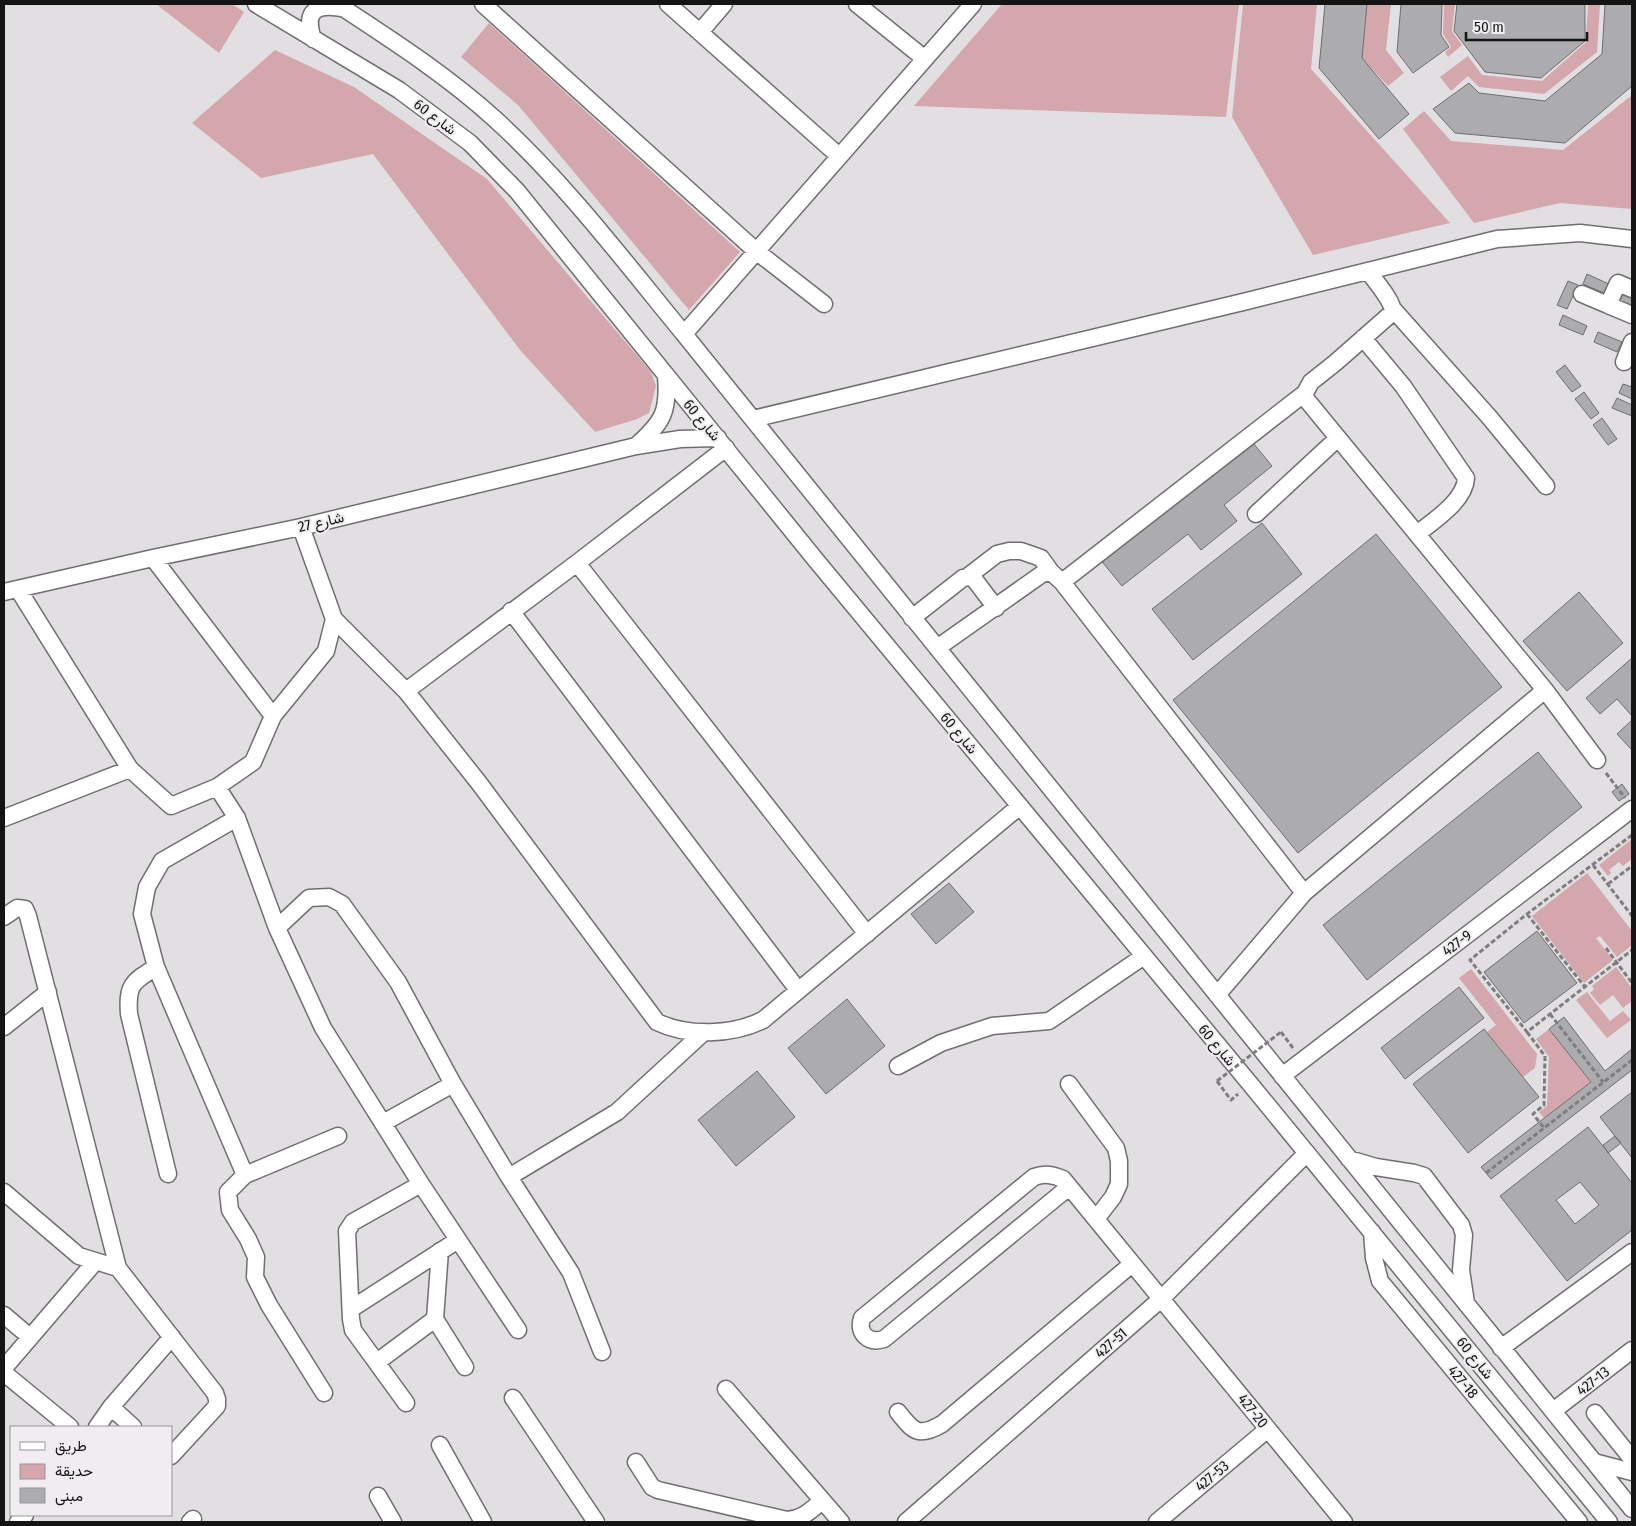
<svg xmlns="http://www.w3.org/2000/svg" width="1636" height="1526" font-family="'Fira Sans Condensed',Vazirmatn,sans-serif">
<rect width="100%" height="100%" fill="#e1dfe2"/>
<!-- green -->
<path fill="#d4a7ac" d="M156 4H232L244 12 219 53Z
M1002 4H1239L1226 117 914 106Z
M1243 4H1317L1311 69 1450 223 1313 255 1232 117Z
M1367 4H1391L1386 50 1404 73 1388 86 1362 58Z
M1444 4H1455L1452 31 1462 45 1448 57 1445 52 1451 47 1443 34Z
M1588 4H1600L1597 52 1544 94 1479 87 1468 76 1451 91 1440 77 1468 56 1482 75 1542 81 1586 42Z
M489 23 740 252 689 310 518 105 461 57Z
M275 50 354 87 487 179 651 372 656 386 649 413 637 419 595 432 520 350 373 154 261 178 192 123Z
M1632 95V209L1560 203 1474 223 1403 129 1424 111 1451 141 1563 150Z
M1632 839V859L1623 866 1619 862 1609 870 1611 873 1608 876 1599 865Z
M1587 873 1632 931V945L1617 957 1600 936 1596 938 1613 960 1584 983 1532 916Z
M1616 967 1632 988V1001L1623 1008 1613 995 1600 1005 1590 993 1594 989 1592 986Z
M1471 969 1537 1054 1535 1068 1523 1077 1487 1032 1496 1025 1459 978Z
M1587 992 1610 1021 1623 1011 1631 1020 1607 1038 1576 1000Z
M1549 1029 1591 1082 1544 1118 1539 1112 1547 1106 1549 1057 1536 1039Z"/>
<!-- building -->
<path fill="#acabae" stroke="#6e6d70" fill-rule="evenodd" d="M1325 4H1367L1362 58 1409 114 1379 139 1319 68Z
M1401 4H1442L1441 35 1449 47 1413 73 1397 52Z
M1457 4H1585V41L1541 78 1485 72 1454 31Z
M1605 4H1632V86L1565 143 1455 133 1433 109 1469 83 1479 93 1545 101 1602 54Z
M1587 274 1611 285 1606 294 1583 284Z
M1568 281 1578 285 1567 309 1557 305Z
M1622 291 1632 295V307L1618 301Z
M1563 315 1587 326 1583 335 1559 325Z
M1598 332 1622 342 1617 352 1594 342Z
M1565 365 1581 386 1572 392 1556 372Z
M1623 384 1632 387V399L1619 393Z
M1584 392 1599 413 1591 419 1575 399Z
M1617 398 1632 405V416L1612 408Z
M1602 418 1617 439 1608 445 1593 425Z
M1249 438 1272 466 1224 505 1237 521 1201 550 1188 534 1122 586 1099 558Z
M1262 523 1302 574 1193 660 1152 609Z
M1376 534 1502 687 1298 853 1173 700Z
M1579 592 1623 643 1567 691 1523 641Z
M1632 658V716L1617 699 1600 714 1586 698Z
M1632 720V748L1631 749 1617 734Z
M1538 752 1582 807 1367 980 1323 925Z
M1622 784 1629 794 1619 801 1612 792Z
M949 883 974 912 936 944 911 914Z
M1537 931 1577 983 1524 1023 1484 972Z
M1459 987 1484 1018 1405 1079 1381 1048Z
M847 999 885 1046 826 1094 788 1048Z
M1564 1017 1605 1071 1632 1049V1070L1491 1179 1481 1167 1591 1082 1549 1029Z
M1484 1029 1539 1097 1468 1153 1413 1084Z
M757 1071 795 1117 736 1166 698 1120Z
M1632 1092V1158L1600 1117Z
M1588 1127 1632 1183V1230L1567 1281 1500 1196ZM1580 1182 1599 1205 1575 1224 1556 1200Z
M1615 1136 1621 1143 1608 1153 1603 1145Z"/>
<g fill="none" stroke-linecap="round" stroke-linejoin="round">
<defs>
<path id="minor" d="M256 4 399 90 470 143 517 191 815 559 1251 1085 1609 1522
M337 4C392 40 448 76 496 120 566 184 624 261 684 334L1632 1509
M483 4 756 251 824 304
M668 4 839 156
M857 4 925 59
M700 32 724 4
M313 39C303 9 318 3 345 9
M1368 271C1375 281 1393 301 1393 312L1335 363 1311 382 1305 393 1306 399 1545 690 1597 760
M1632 289 1618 283 1608 305 1632 315
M1582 294 1608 305
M1393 309 1490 418 1546 486
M684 334 973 4
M1363 338 1403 386 1466 478C1465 501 1433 521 1417 534
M1624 362 1632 342
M753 419 1243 302 1497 239 1580 233 1632 239
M636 446C663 422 669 412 666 376
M1256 514 1338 438
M153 558 273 716
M577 563 867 934
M967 577 997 554 1009 551H1021L1041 558 1051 572
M1062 582 1305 393
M18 589 130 769 171 806 217 787 253 762 273 716 326 651 334 619 301 527
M4 592 153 558 301 527 636 446 680 439 718 438
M511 611 798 990
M912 618 963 578 970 577 974 579 996 608
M334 619 406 691 479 783 657 1022C688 1037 733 1035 763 1020L1020 806
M937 648 1042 574 1051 572 1062 582 1304 893
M406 691 577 563 726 448
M217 787 237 818 277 928 323 1028 421 1184 518 1330
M4 818 130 769
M237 818 162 861 147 887 142 914 156 967 245 1175
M4 917 17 908 25 909 28 916 118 1268 215 1393 217 1399V1406L171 1456
M277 928 309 898 329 897 342 904 398 982 453 1084 509 1177 571 1273 602 1352
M156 967C132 982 127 985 129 1014L168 1174
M1217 995 1304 893 1545 690
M4 1027 48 992
M898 1066 941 1043 992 1026 1049 1021 1144 956
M1282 1076 1632 809
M1069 1084 1116 1148 1119 1161V1184L1113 1197 1096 1219
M383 1123 453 1084
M1349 1159 1376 1167 1414 1173 1424 1176 1461 1225 1464 1235 1461 1270 1466 1303
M509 1177 617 1112 704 1032
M1069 1187 884 1339C868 1344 857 1333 862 1318L1034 1177C1045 1173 1053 1175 1063 1179L1344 1522
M4 1192 79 1256 118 1268
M1372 1232 1374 1258 1380 1281 1579 1522
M440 1251 435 1319 465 1367
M351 1309 458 1240
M4 1315 30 1337
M1501 1348 1632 1252
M377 1362 435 1319
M4 1368 95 1262
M4 1373 70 1427
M726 1389 841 1522
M324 1393 269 1305 255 1277 256 1257 248 1239 230 1210 228 1192 245 1175 338 1136
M513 1398 596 1522
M406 1403 353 1330 351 1319 347 1231 353 1222 421 1184
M111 1407 133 1427
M1553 1411 1632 1350
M898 1412C913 1431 918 1438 942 1424L1132 1264
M1595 1413 1632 1459
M97 1427 111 1407 172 1337
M440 1445 483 1522
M636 1462 652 1487 658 1490 787 1520C803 1519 811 1510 822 1501
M1594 1462 1632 1472
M378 1496 393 1522
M18 1522 25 1515
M190 1522 193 1519
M906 1522 1161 1299 1307 1153
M1157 1522 1268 1429"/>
</defs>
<!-- minor casing -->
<use href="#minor" stroke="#706e70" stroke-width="19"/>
<!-- path -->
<path stroke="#7f7d7f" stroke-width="3" stroke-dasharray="5 2.5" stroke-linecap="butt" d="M1606 773 1625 798
M1632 835 1527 914 1470 960 1527 1032 1632 950
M1593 865 1632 916
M1608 884 1632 866
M1527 914 1585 987
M1606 948 1632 983
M1550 1014 1603 1082
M1281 1032 1293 1048
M1527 1032 1545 1056 1544 1105 1533 1114 1544 1128
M1217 1081 1231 1100 1238 1094
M1486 1173 1632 1060"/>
<!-- minor -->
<use href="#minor" stroke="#fff" stroke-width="16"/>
<!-- path-bridge -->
<path stroke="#7f7d7f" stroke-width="3" stroke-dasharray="5 2.5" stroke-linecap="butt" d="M1217 1081 1281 1032"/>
</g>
<g text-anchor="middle" stroke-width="4" stroke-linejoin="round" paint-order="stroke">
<!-- street labels -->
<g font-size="15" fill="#151415" stroke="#efedef">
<text transform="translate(435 117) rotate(37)" y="5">شارع 60</text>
<text transform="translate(702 420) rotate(50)" y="5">شارع 60</text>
<text transform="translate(321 522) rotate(-13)" y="5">شارع 27</text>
<text transform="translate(959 733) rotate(50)" y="5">شارع 60</text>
<text transform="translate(1457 943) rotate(-37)" y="5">427-9</text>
<text transform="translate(1217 1045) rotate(50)" y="5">شارع 60</text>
<text transform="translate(1111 1343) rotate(-41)" y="5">427-51</text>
<text transform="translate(1475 1358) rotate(51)" y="5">شارع 60</text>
<text transform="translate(1593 1381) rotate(-38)" y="5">427-13</text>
<text transform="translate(1463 1382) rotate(50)" y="5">427-18</text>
<text transform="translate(1253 1411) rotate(51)" y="5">427-20</text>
<text transform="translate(1212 1476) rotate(-40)" y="5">427-53</text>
</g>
</g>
<!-- border -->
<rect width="1636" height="1526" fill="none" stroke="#151415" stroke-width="10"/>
<!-- legend -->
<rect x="10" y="1426" width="162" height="90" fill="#efedef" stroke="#989698"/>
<rect x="20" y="1442" width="25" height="8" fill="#ffffff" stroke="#989698"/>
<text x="55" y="1451" font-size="15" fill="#151415">طريق</text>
<rect x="20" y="1464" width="25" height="15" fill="#d4a7ac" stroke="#989698"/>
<text x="55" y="1476" font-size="15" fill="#151415">حديقة</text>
<rect x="20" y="1488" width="25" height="15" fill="#acabae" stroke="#989698"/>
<text x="55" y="1501" font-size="15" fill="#151415">مبنى</text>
<!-- scale -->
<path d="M1466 32v8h121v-8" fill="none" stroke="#151415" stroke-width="2.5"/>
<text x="1474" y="32" font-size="15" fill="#151415" stroke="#efedef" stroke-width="4" paint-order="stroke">50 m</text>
</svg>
